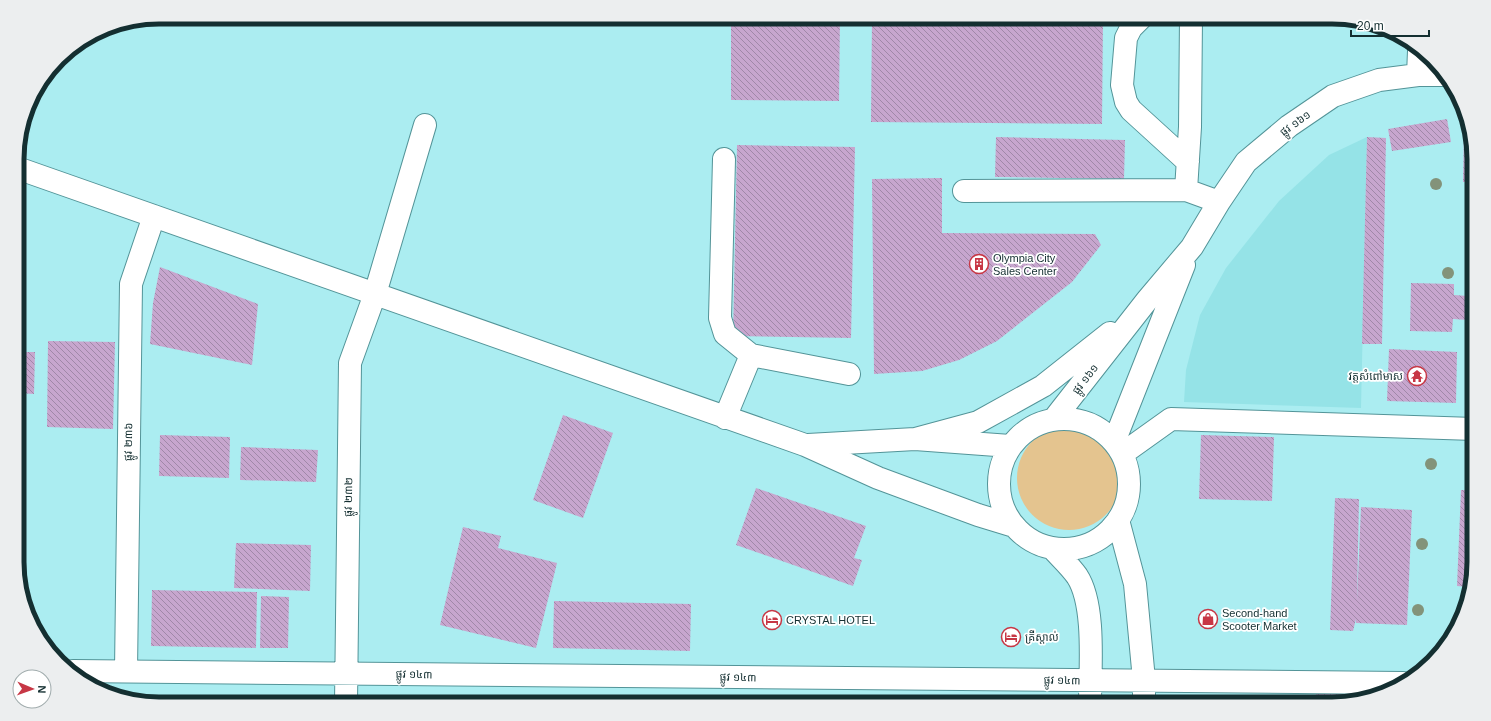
<svg xmlns="http://www.w3.org/2000/svg" width="1491" height="721" font-family="Arial,'Noto Sans Khmer',sans-serif">
<defs>
<pattern id="building-back-hatch" width="6" height="6" patternUnits="userSpaceOnUse"><rect width="6" height="6" fill="#c7a6ce"/><path d="M-1 5l2 2M0 0l6 6M5-1l2 2" fill="none" stroke="#a088a8"/></pattern>
</defs>
<rect width="100%" height="100%" fill="#abedf1"/>
<!-- built -->
<path fill="#95e3e7" d="M1367 137 1361 408 1184 402 1186 370 1200 315 1226 268 1279 201 1329 155Z"/>
<!-- grass -->
<path fill="#e4c48f" d="M1017 478a52 52 0 1 1 104 0a52 52 0 1 1-104 0Z"/>
<!-- building -->
<path fill="url(#building-back-hatch)" d="M731 17H840L839 101 731 100Z
M872 17H1103L1102 124 871 122Z
M1447 119 1451 142 1392 151 1388 129Z
M1464 130H1469L1473 140V182H1463Z
M996 137 1125 140 1124 179 995 177Z
M1367 137 1386 138 1382 344H1362Z
M737 145 855 147 851 338 733 336Z
M942 178V233L1095 234 1101 245 1072 282 997 341 959 360 922 371 874 374 872 179Z
M160 267 258 304 252 365 150 344 153 303Z
M1411 283 1454 284V295L1468 296V320L1453 319 1452 332 1410 331Z
M48 341 115 342 113 429 47 427Z
M1389 349 1457 352 1456 403 1387 401Z
M18 352H35L34 394 18 393Z
M563 415 613 433 583 518 533 500Z
M160 435 230 437 229 478 159 476Z
M1201 435 1274 437 1272 501 1199 499Z
M241 447 318 450 316 482 240 480Z
M756 488 866 526 854 558 862 560 853 586 736 545Z
M1461 490H1474V563L1468 587 1457 586Z
M1335 498 1359 499 1357 601 1361 507 1412 510 1407 625 1356 623V619L1353 631 1330 630Z
M463 527 501 536 498 548 557 563 536 648 440 625Z
M236 543 311 545 310 591 234 588Z
M152 590 257 592 256 648 151 646Z
M261 596 289 597 288 648H260Z
M554 601 691 604 690 651 553 648Z
M1316 693 1368 695 1341 704H1315Z
M145 698 192 699V704H159L145 701Z
M673 700H718V704H673Z"/>
<g fill="none" stroke-linecap="round" stroke-linejoin="round">
<defs>
<path id="minor" d="M1142 17 1131 28 1126 38 1122 85 1126 102 1131 110 1188 162
M1191 17 1190 127 1186 190 1219 202
M1418 75 1419 51
M724 159 720 318 725 334 751 355 725 418
M17 168 805 445 878 478 978 515 1014 526
M964 191 1186 190
M751 355 849 374
M999 484a65 65 0 1 1 130 0a65 65 0 1 1-130 0Z
M1054 419 1148 299 1192 247 1219 202 1246 162 1289 126 1333 96 1379 80 1418 75H1446
M915 439 978 422 1043 386 1110 333
M1114 442 1184 265
M808 445 915 439 1010 446
M1122 454 1171 419 1474 429
M1118 520 1135 584 1144 680V704
M1052 548C1060 557 1070 566 1077 576 1096 605 1090 669 1090 704
M73 671 1403 683
M126 671 131 284 154 216
M346 704 350 363 375 294 425 125"/>
</defs>
<!-- minor casing -->
<use href="#minor" stroke="#539498" stroke-width="24"/>
<!-- minor -->
<use href="#minor" stroke="#fff" stroke-width="22"/>
</g>
<!-- trees -->
<g fill="#83937a">
<circle cx="1436" cy="184" r="6"/>
<circle cx="1448" cy="273" r="6"/>
<circle cx="1431" cy="464" r="6"/>
<circle cx="1422" cy="544" r="6"/>
<circle cx="1418" cy="610" r="6"/>
</g>
<!-- icons -->
<defs>
<symbol id="building-ring" viewBox="-11 -11 22 22"><circle r="9.5" fill="#fff" stroke="#c73745" stroke-width="1.5"/><path d="M-4-6H4V6H1V3H-1V6H-4ZM-2.5-4.3h1.7v1.8h-1.7ZM.8-4.3h1.7v1.8H.8ZM-2.5-1h1.7V.8h-1.7ZM.8-1h1.7V.8H.8Z" fill="#c73745"/></symbol>
<symbol id="temple-ring" viewBox="-11 -11 22 22"><circle r="9.5" fill="#fff" stroke="#c73745" stroke-width="1.5"/><path d="M0-6L5-2H3V0L6.5 2.5H4V6H1.5V3h-3V6H-4V2.5H-6.5L-3 0V-2H-5Z" fill="#c73745"/></symbol>
<symbol id="shop-ring" viewBox="-11 -11 22 22"><circle r="9.5" fill="#fff" stroke="#c73745" stroke-width="1.5"/><path d="M-5-2.5h2.3a2.7 3.5 0 0 1 5.4 0H5L5.5 6h-11ZM-1.5-2.5h3a1.5 2.3 0 0 0-3 0Z" fill="#c73745"/></symbol>
<symbol id="hotel-ring" viewBox="-11 -11 22 22"><circle r="9.5" fill="#fff" stroke="#c73745" stroke-width="1.5"/><path d="M-6-4.5h1.5V1H6V5H4.5V3h-9V5H-6ZM-4 0a1.8 1.8 0 1 1 3.6 0ZM.5 0V-2.5h3Q6-2.5 6 0Z" fill="#c73745"/></symbol>
</defs>
<g fill-rule="evenodd">
<use href="#building-ring" x="968" y="253" width="22" height="22"/>
<use href="#temple-ring" x="1406" y="365" width="22" height="22"/>
<use href="#shop-ring" x="1197" y="608" width="22" height="22"/>
<use href="#hotel-ring" x="761" y="609" width="22" height="22"/>
<use href="#hotel-ring" x="1000" y="626" width="22" height="22"/>
</g>
<g text-anchor="middle" stroke-width="3.5" stroke-linejoin="round" paint-order="stroke">
<!-- street labels -->
<g font-size="11" fill="#142f31" stroke="#fff">
<text transform="translate(1295 123) rotate(-36)" y="4">ផ្លូវ ១៦១</text>
<text transform="translate(1085 379) rotate(-52)" y="4">ផ្លូវ ១៦១</text>
<text transform="translate(128 442) rotate(-89)" y="4">ផ្លូវ ២៣៦</text>
<text transform="translate(348 497) rotate(-89)" y="4">ផ្លូវ ២៣២</text>
<text transform="translate(414 674) rotate(1)" y="4">ផ្លូវ ១៤៣</text>
<text transform="translate(738 677) rotate(1)" y="4">ផ្លូវ ១៤៣</text>
<text transform="translate(1062 680) rotate(1)" y="4">ផ្លូវ ១៤៣</text>
</g>
<!-- poi labels -->
<g font-size="11" fill="#142f31" stroke="#fff" text-anchor="start">
<text x="993" y="262">Olympia City<tspan x="993" dy="13">Sales Center</tspan></text>
<text x="1403" y="380" text-anchor="end">វត្តសំពៅមាស</text>
<text x="1222" y="617">Second-hand<tspan x="1222" dy="13">Scooter Market</tspan></text>
<text x="786" y="624">CRYSTAL HOTEL</text>
<text x="1025" y="641">គ្រីស្តាល់</text>
</g>
</g>
<!-- crop -->
<path d="M0 0H1491V721H0ZM159 24H1332A135 135 0 0 1 1467 159V562A135 135 0 0 1 1332 697H159A135 135 0 0 1 24 562V159A135 135 0 0 1 159 24Z" fill="#eceeef" fill-rule="evenodd"/>
<path fill="none" stroke="#142f31" stroke-width="5" d="M159 24H1332A135 135 0 0 1 1467 159V562A135 135 0 0 1 1332 697H159A135 135 0 0 1 24 562V159A135 135 0 0 1 159 24Z"/>
<!-- north arrow -->
<g transform="translate(32 689) rotate(92)"><circle r="19" fill="#ffffff" stroke="#a1acad"/>
<path d="M0-3L7 15L0 10L-7 15Z" fill="#c73745"/>
<text y="-6" font-size="11" font-weight="bold" text-anchor="middle" fill="#142f31">N</text>
</g>
<!-- scale -->
<path d="M1351 30v6h78v-6" fill="none" stroke="#142f31" stroke-width="2"/>
<text x="1357" y="30" font-size="12" fill="#142f31" stroke="#ffffff" stroke-width="3" paint-order="stroke">20 m</text>
</svg>
